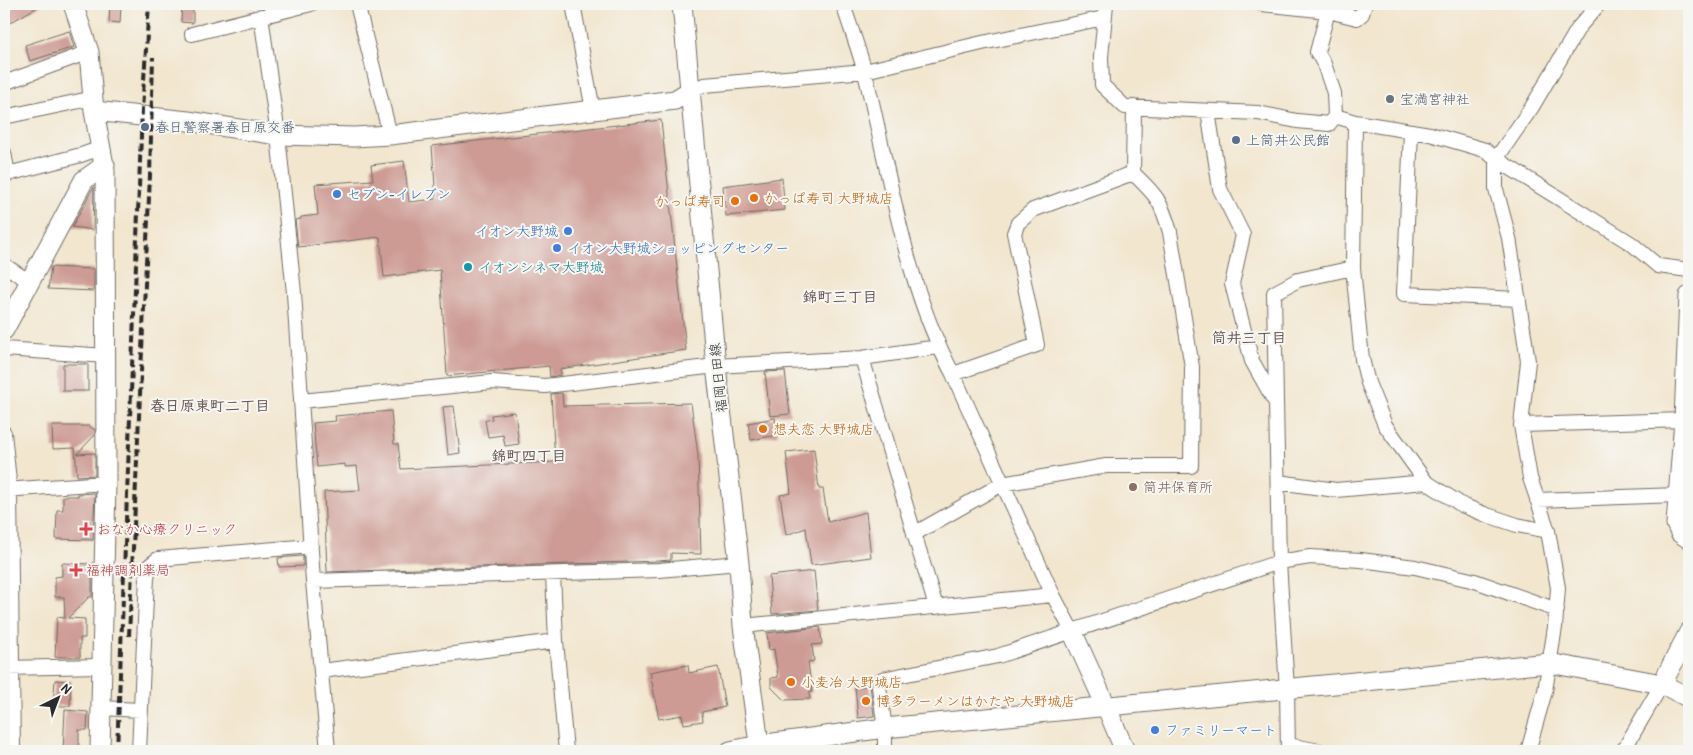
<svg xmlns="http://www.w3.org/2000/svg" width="1693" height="755" font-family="'Patrick Hand','Klee One',sans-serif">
<rect width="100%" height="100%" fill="#f6f6f2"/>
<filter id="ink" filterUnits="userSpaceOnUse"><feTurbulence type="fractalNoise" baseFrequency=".02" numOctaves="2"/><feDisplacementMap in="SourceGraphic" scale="10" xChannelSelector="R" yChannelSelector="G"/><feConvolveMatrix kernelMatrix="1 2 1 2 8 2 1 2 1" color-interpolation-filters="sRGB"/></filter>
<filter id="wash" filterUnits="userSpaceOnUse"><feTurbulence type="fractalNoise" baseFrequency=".0096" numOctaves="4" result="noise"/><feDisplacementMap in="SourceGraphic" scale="20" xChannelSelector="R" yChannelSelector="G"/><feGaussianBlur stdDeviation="1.12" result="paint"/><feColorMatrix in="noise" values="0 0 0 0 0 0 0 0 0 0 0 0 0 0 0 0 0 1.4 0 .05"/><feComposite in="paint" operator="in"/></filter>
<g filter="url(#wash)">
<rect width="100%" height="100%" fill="#f2e6cf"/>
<g id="blocks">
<!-- building -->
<path fill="#cd9b94" d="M4 4H43L4 26Z
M110 4H121L120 23 109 22Z
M182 4H193V23L181 22Z
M69 31 74 47 30 61 25 45Z
M661 120 686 350 560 369 561 375 550 377 549 366 447 376 440 270 384 277 380 237 298 247 295 220 301 219V217L318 215 315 184 373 180 371 165 404 161 409 202 436 199 432 146Z
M782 178 785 210 726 216 723 186Z
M94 187 93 230 72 227 93 188Z
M51 267 94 269V291L48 289Z
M63 364H88V391H63Z
M785 371 790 414 770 416 765 372Z
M562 393 563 406 691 403 698 455 701 554 671 553V560L658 561 327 572 324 492 360 490 357 466 345 467V464L317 467 313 423 336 421 335 416 391 411 394 444H398L401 469 555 462 551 394Z
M454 406 460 453 448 455 443 407Z
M515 412 519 444 505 446 503 435 488 437 485 420 492 419 491 415Z
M775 418 778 435 751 440 748 423Z
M52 426H89L95 430V435L77 454 95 453V475L77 476 75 448 53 449Z
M814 449 819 489H823L828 522 866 512 871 557 811 565 806 528 786 535 780 495 791 493 786 452Z
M95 493 93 540 56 539 57 510H63V496H78V494Z
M301 556H303V566L279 567 278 558Z
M62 563 92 564V597H89L68 618 85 619V638H80V657H55L57 617 65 618 64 597H55V577L62 576Z
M814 571 818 610 772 614 769 576Z
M820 627 822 644 812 645 814 661 808 662 812 692 809 693 810 699 784 700 771 687V678L778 677 774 649 769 650 767 633Z
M688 665 689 673 718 667 725 707 702 712 703 721 684 724 682 715 659 719 650 672Z
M55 680 71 681 70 706H53Z
M870 685 874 716 858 718 855 687Z
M65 710 88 712 87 730H79V751H63Z"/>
</g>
</g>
<g filter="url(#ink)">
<use href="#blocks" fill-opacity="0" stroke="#716c64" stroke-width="1"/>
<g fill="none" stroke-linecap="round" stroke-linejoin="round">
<defs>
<path id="street" d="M357 4 390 135
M573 4 593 110
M843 4C850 27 859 49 865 73 890 173 904 283 953 374L1053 595 1072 631
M1106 4 1101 57 1102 85 1125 107 1258 113 1297 121 1329 124 1335 116 1334 93 1324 64 1317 52 1328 11
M1262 4 1328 11 1357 18 1362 14 1365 4
M261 16 278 135 294 293 313 581 328 751
M192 34 311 4
M4 83 89 52
M691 90 704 85 865 71 982 43 1104 18
M1208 111 1220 189 1243 235 1232 284 1252 361 1274 400
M1335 116 1355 122 1430 134 1485 150 1496 159 1632 244 1658 266 1689 270
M4 117 94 98
M1355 122 1353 268 1362 359 1368 383 1385 425 1426 482 1462 505 1484 514 1517 525 1548 531
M1411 131 1404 294 1519 299
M4 153 8 174
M4 175 81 155 101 148
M4 265 30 282
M4 349 107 356
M862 358 936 607
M953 374 1037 345 1014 233 1018 223 1033 210 1133 173
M301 401 492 382 545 386 716 366 862 358 938 347
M1521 425 1684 420
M4 433 10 491 13 751
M1278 482 1336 490 1426 482
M4 490 106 483
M1537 500 1678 495
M914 534 1002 484 1106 466H1191L1192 367 1170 232C1161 200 1156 195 1133 173L1134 107
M553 574 556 641 566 751
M313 581 659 570 739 563
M743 626 1053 595
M4 668 101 666
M321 671 556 641
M101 708 140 710
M1288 745 1320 751
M139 751 147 577 150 565 158 559 311 546
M885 751V728L879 687 880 682 882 679 998 656 1279 562 1310 557 1361 560 1415 567 1475 581 1557 610
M1288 751 1287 690 1279 562 1274 293 1298 280 1353 268
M1528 751 1545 691 1555 627 1558 588 1548 531 1530 478 1521 425 1528 361 1509 238 1496 189V159L1532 107 1579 27 1599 4
M1623 751 1662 684"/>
<path id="secondary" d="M73 4 89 52 94 111 105 171 106 483 100 751
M682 4 716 366 739 563 743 626 760 751
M94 111 188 121 278 135 354 137 390 135 675 100 691 90
M1689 296 1684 420 1676 524 1680 533 1689 539
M4 330 84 180 105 165
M1072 631 1106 706 1125 751
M1662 684 1689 632
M730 751 759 745 885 728 1549 663 1662 684 1689 698"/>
</defs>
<!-- street casing -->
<use href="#street" stroke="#716c64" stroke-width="16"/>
<!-- secondary casing -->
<use href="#secondary" stroke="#716c64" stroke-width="21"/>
<!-- street -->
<use href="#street" stroke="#fff" stroke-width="14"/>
<!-- secondary -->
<use href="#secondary" stroke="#fff" stroke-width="19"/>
<!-- rail -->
<path stroke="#2b2b2b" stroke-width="4" stroke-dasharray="8 4" stroke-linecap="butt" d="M129 636 150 175 153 57
M117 751 142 110 149 4"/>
</g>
</g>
<!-- markers -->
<circle fill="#6b7280" stroke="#f6f6f2" stroke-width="2" cx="1390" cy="99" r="5"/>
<g fill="#5c6f8a" stroke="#f6f6f2" stroke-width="2">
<circle cx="145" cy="127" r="5"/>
<circle cx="1236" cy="140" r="5"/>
</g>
<g fill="#3f7fe0" stroke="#f6f6f2" stroke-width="2">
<circle cx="337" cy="194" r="5"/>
<circle cx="568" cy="231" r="5"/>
<circle cx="557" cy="248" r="5"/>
<circle cx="1155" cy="730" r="5"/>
</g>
<g fill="#e8710a" stroke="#f6f6f2" stroke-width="2">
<circle cx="754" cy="198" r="5"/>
<circle cx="735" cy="201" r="5"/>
<circle cx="763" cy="429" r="5"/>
<circle cx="791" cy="682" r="5"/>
<circle cx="866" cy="701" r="5"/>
</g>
<circle fill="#0f9aa8" stroke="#f6f6f2" stroke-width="2" cx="468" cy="267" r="5"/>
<circle fill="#8d6e63" stroke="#f6f6f2" stroke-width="2" cx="1133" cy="487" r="5"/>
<g fill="#e0444e" stroke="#f6f6f2" stroke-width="2">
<path d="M83.5 521.5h5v5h5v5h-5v5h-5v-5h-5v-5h5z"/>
<path d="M73.5 562.5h5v5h5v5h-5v5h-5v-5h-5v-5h5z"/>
</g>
<g text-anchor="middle" stroke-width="4" stroke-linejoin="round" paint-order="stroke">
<!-- worship labels -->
<g font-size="14" fill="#5b616d" stroke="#f6f6f2" text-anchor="start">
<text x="1400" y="104">宝満宮神社</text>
</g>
<!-- service labels -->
<g font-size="14" fill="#4e5e75" stroke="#f6f6f2" text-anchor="start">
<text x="155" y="132">春日警察署春日原交番</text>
<text x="1246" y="145">上筒井公民館</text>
</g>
<!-- shop labels -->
<g font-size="14" fill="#366cbe" stroke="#f6f6f2" text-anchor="start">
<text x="347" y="199">セブン-イレブン</text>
<text x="558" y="236" text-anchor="end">イオン大野城</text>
<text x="567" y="253">イオン大野城ショッピングセンター</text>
<text x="1165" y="735">ファミリーマート</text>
</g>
<!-- food labels -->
<g font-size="14" fill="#c56008" stroke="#f6f6f2" text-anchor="start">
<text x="764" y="203">かっぱ寿司 大野城店</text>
<text x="725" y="206" text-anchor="end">かっぱ寿司</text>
<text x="773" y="434">想夫恋 大野城店</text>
<text x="801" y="687">小麦冶 大野城店</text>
<text x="876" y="706">博多ラーメンはかたや 大野城店</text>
</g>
<!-- culture labels -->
<g font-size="14" fill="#0d838f" stroke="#f6f6f2" text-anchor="start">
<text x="478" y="272">イオンシネマ大野城</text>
</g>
<!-- street labels -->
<g font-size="14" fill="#2b2b2b" stroke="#f6f6f2">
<text transform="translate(718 378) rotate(-96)" y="5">福岡日田線</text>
</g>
<!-- education labels -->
<g font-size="14" fill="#785e54" stroke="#f6f6f2" text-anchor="start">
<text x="1143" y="492">筒井保育所</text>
</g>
<!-- health labels -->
<g font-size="14" fill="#be3a42" stroke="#f6f6f2" text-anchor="start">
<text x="97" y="534">おなか心療クリニック</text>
<text x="86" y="575">福神調剤薬局</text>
</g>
<!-- neighbourhood labels -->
<g font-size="15" font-weight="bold" fill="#645250" stroke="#f6f6f2">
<text x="840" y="302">錦町三丁目</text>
<text x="1249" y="343">筒井三丁目</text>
<text x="210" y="411">春日原東町二丁目</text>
<text x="529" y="461">錦町四丁目</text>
</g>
</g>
<!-- margin -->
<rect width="1693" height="755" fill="none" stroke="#f6f6f2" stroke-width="20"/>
<!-- north arrow -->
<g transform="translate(58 698) rotate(42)" stroke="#f6f6f2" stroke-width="4" paint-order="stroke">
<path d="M0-4L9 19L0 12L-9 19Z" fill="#2b2b2b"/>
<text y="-8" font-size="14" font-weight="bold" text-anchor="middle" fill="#2b2b2b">N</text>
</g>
</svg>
